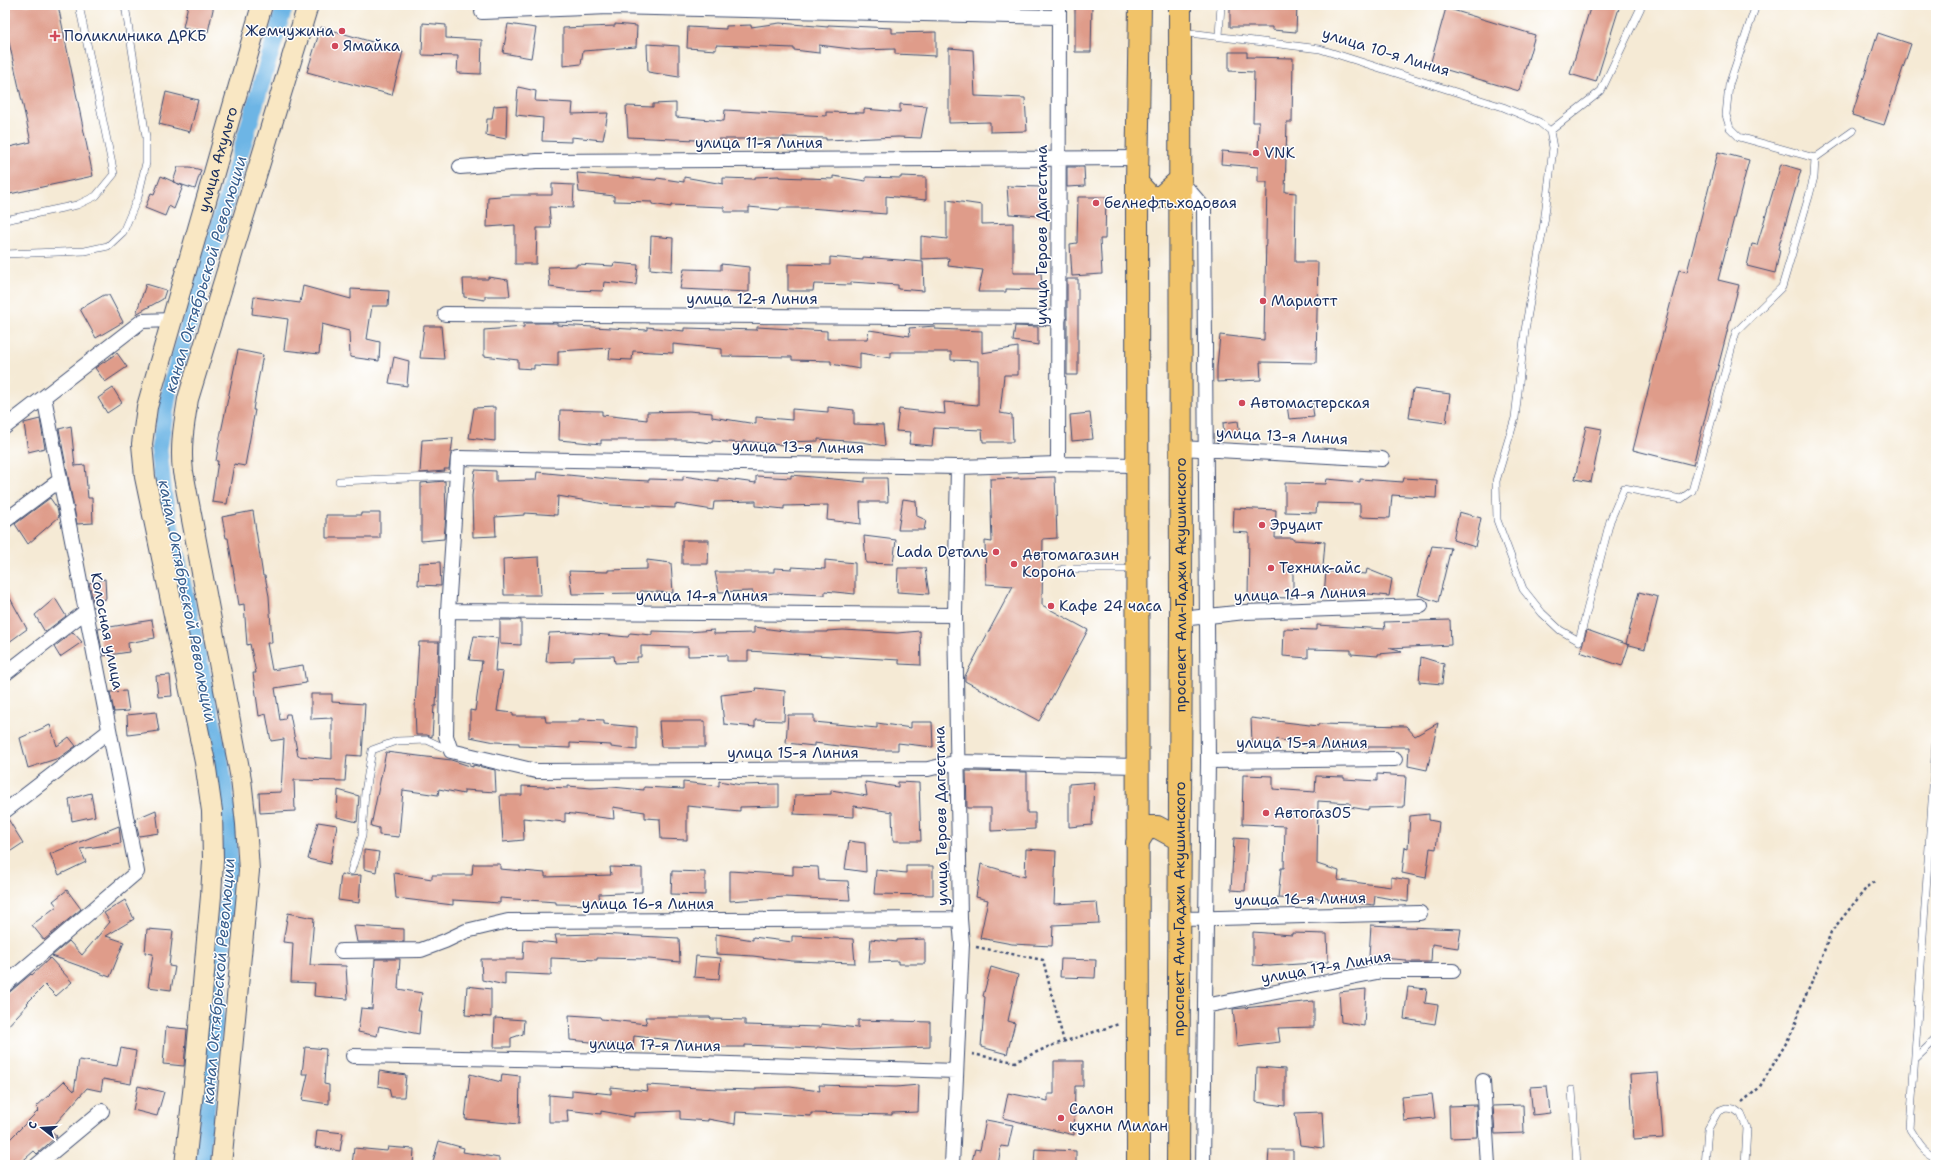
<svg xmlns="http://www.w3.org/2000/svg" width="1941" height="1170" font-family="'Shantell Sans',sans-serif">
<rect width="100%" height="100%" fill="#fff"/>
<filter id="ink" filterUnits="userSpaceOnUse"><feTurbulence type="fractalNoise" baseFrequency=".025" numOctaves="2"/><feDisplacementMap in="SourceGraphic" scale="8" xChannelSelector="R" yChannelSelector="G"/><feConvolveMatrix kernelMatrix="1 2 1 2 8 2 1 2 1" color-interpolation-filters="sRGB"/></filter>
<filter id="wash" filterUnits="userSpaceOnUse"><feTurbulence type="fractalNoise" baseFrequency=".012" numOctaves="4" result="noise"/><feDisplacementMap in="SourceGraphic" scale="16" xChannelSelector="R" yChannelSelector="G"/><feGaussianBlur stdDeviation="0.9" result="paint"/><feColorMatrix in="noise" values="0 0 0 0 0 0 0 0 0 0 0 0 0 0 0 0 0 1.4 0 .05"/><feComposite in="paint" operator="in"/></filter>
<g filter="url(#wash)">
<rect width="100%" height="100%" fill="#f5ead5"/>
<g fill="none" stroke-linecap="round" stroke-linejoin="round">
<!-- canal -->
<path stroke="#6db5e5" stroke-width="17" d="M201 1165 230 871 229 819 220 757 164 497 159 449 169 391 285 5"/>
</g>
<g id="blocks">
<!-- building -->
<path fill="#df9c8a" d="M5 5H58L93 176 5 195V148L31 142 5 24Z
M188 5H214L208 32 183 27Z
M1075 5H1092L1091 52H1075Z
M1230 5H1297L1296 32 1272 30V27H1230Z
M1591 5H1620L1596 82 1570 74Z
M1446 8 1535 35 1519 91 1430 65Z
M423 23 446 25V38L482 40 481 74 457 73 458 56 422 55Z
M780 23 828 27V25L892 28V33L936 32V56L895 54V49L859 50 819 45V53L794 50V48L716 45V50L687 48 688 27 726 29V26L751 25V27Z
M508 24 536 28 531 58 503 53Z
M615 24 637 26 636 47 583 51 581 64 563 66V28L615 26Z
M321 27 403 51 392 95 307 72Z
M1878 33 1911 44 1884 125 1852 115Z
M647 44 679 46V77L648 72Z
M949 48 973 50 975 96 1025 98 1027 131 990 132V122L949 123Z
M1229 52H1247V57L1293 58 1292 122H1287L1285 192 1296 193 1295 262H1318L1316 363 1260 362 1261 380 1217 382V367L1220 335 1264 340 1267 182H1258V167L1221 164 1222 151 1258 154 1259 122H1253L1254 72 1229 71Z
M518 87 536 91 535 101 573 103 572 114 608 113 603 140 571 137V142L542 141 543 118 516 115Z
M166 92 198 100 190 132 159 124Z
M676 103V117L724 121 725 110 826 116V112L864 113V109L900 112V104L927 106 921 138 898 137 826 140V138L783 137V139H719V141L628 137 626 106 653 107V104Z
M507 105 506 139 486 135 487 119H492L494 106Z
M1718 152 1749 160 1718 280 1739 285 1693 465 1633 450 1679 270 1687 272Z
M1781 164 1801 170 1778 249 1780 250 1775 273 1747 266 1752 244 1757 245Z
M178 167H190L201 170 195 189 173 182Z
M1067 167H1084L1085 186 1067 187Z
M577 173 656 180 657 178 684 182V177L723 184V178L755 179V177L779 176V177L833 179V176L866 181V177L901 178V176L926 177V200L886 196V214L809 208H780V210L749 207V212H724V207L671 205V207L652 204V202L614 201V196L579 192Z
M161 176 183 186 174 209 169 206 165 216 145 208 151 193 154 194Z
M552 184 574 185 573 208 549 207 551 228H537L536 264H515V225L487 227 488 197 512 195H552Z
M1007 186 1040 187 1041 216 1009 214Z
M1078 197H1106L1105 239H1100L1102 274 1072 276 1070 244 1077 243Z
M947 200 982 205V224L1013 223V273H1041L1042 290 1006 289V292H978L983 270 948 266 949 258 921 259V236L947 239Z
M651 236 673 238 672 271 650 269Z
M830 257 863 260V257L923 262 924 291 898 289V285L851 282V285L814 284 813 291H788V264L830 265Z
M614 263 638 265 636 285 604 282 603 291 570 290 550 287 548 267 577 266V264L613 266Z
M721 264 749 267V292L680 289 684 269 721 270Z
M488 277 508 280 510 296H485V300L464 297 463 279H488Z
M1067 279H1078V375H1067Z
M146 284 166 290 163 299 136 314Z
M303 286 351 299V289L389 291 388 306H372L367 339 380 342 379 361 350 357 349 331 322 324 319 354 284 350 288 319 252 314 254 297 300 303Z
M104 295H109L123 322 96 338 80 309Z
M524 323H557V325L647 330V327L684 331V328L757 330V327L827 331V339H867L869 330 910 336 909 328 935 326V329L982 331V353L1018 347V375H1004L1000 413 1012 415 1013 442H983L982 430 934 428 932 446 909 444 911 432 896 431 899 409 945 414 944 402 978 405V361L951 360V352H891V358L860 353V369L831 364V361L792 360V357L722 356V349L673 344V353L633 351 632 360 609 359 610 348 558 351V366L534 365V369L518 368V360L484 356V330L524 327Z
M424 326H441L444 359 420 358Z
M1015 326 1038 327V345L1013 341Z
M238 350 263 355 257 386 253 410H255L245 466 234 464 227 504 212 502 218 461H216L220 437Z
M117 353 127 367 105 382 95 368Z
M394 357 409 361 407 386 389 383Z
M113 388 122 403 107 413 98 398Z
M1413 389 1450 394 1446 423 1409 418Z
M1312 402 1314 417 1289 419 1287 405Z
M495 407V441L469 438 474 408Z
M828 407 854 410V424L883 425 885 446 862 442 818 439V441L782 442V445L743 441V443L712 441V443L685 440H601V444L559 440 560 410 602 411V415L647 420V412L689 411 712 413V417L756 424V417L792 420V409L828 412Z
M1090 413 1093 439 1072 441 1070 415Z
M40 419 45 448 28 452 24 423Z
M1238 421 1240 435 1224 436 1223 423Z
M71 426 75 466 85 465 88 498H92L93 523 77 524 59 429Z
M1586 426 1602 429 1591 482 1575 479Z
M453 438 449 469H444L445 471 420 473 422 440Z
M475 470 496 471V481L536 480 537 472 609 479 649 481V479L683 480V476L718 481V478L756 483V476L791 478V475L865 482V478H887L888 502H860L861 524 827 520 828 505 784 506V509L756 506V501L714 502 713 510 675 504V508L611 505 558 496 557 515 524 513V515L495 517 496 536 473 537 472 496Z
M1055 477 1057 538 1043 539 1042 605 1088 630 1039 721 965 681V676L1013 586 986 584 985 541 992 542 990 479Z
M1404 478 1437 480 1436 498 1392 495 1390 518 1360 517V504L1317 503 1316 513 1285 512V483L1326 484 1327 479 1360 482V479L1403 482Z
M445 481 446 515 444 539 421 541V483Z
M50 498 57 508 59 517 28 544 15 524Z
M903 499 916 501 917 516 926 520 924 530H898Z
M1234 508 1276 510 1275 538H1293V540L1325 542 1323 567 1293 566V598L1248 597 1249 533 1233 532Z
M253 511 263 576H265L269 596 272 643H267L272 670 303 665 306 683 275 688 280 720 285 719 286 714H290L298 756 332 759V718L311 719V694H332V702L365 704 362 756 347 755 345 781 294 780 295 811 260 813 259 793 281 792 284 739 271 741 266 714 259 716 253 673H256L250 644 247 645 244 604 239 605 228 538H226L222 517Z
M1459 512 1481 518 1475 547 1453 540Z
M361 513H380V538H326V515H361Z
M864 536 896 540 893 564 866 563Z
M682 540H709L708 564H682Z
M1432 546 1451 548 1438 602 1418 595Z
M539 557 541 595H504L503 559Z
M647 560 671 563 673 593 641 591V593L572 594 569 571 608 572V570L647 569Z
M825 560 855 563V594L825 591V595L774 593 753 596V591L719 592 715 572H774V568L792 569V567L825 569Z
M440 562 441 586 418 585 419 563Z
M898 568H925L929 594 897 592Z
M1367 569 1392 579 1389 596 1348 592V597L1324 595 1326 571 1366 574Z
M105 579 106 599 93 601 89 583Z
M5 589 27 629 5 645Z
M1639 592 1658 597 1645 649 1626 644Z
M55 598 66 616 45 632 35 615Z
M152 620 155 638 128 643 129 652 103 656 98 629Z
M500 620H521V645L500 644Z
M1450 620 1451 645 1389 648 1402 652 1378 654V656L1351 654V650L1308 649V658L1283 656 1284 629 1317 630V625L1385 629 1384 622Z
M754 627 792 632H827V631L843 630 897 633 920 631 921 665 899 664V660L748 651V661H727V655L688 656V647L641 646V657H637V662L615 663 614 656 574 657V661L546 662 549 633 573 632 628 637 630 633 652 635V631L688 632 714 630V634L754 633Z
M1587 630 1629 645 1622 666 1580 652Z
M73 632 82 642 60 657 54 647Z
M474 636 498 638 495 671 503 672 497 711 513 713V716H545L546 722H579V719L604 720V724L637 727V750L611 747V745L570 743V748L519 746V743L495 742 470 737V710L475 711 482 661 469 660Z
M419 642H439L436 706H434L432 737 427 735H416L415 708Z
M1421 657 1444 664 1442 684 1419 682Z
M170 675 172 696 158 697 156 676Z
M756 688 785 691 784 721 755 720V727L724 724 721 695 757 691Z
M126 691 129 711 114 712 110 692Z
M156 712 159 731 128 735 127 715Z
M788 715H814V722L877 728V723L911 728V722H932L933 747 898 743V750H873L814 743V746L786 743Z
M1251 718 1318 726V724L1406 726 1415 736 1438 723 1427 770 1408 766 1409 747H1312L1277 739V745L1252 743Z
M659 721H705V747H661Z
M50 725 57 746 69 737 76 746 59 758 28 768 20 738Z
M386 752 451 760 473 767V765L495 770 496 792 464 790V794L439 789 438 795 403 790 399 837 379 835V828L371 826Z
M966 771 1027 772V813H1035V829L991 831V808H967Z
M1377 774 1406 776 1404 807 1368 808V810L1350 807V803L1318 801 1317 864 1339 871 1338 880 1391 887V877L1409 880 1408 902 1375 896 1374 905 1307 897V900L1278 898 1281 868H1284L1285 826 1242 824 1243 775 1273 776V789L1315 792 1316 776 1344 777V779L1377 781Z
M719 781 741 785 779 784V806L740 807V811L687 806V840L661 839 660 819 645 818V812L613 807 614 819 565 813V822L523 818 524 840 503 842 500 795H522V786L568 788V786L591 788 612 787 644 790V787L683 789V782L719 786Z
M865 782 898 787V782L919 783 921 841H893L892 812 854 806V817L794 814 795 795 831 794V790L867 796Z
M1094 782 1092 825 1069 827V784Z
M338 790 359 796 357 822 337 817Z
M91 793 95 816 72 821 69 799Z
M156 810 159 833 139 836 135 819Z
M1429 814V820L1439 822 1436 849 1430 848 1426 878 1402 873 1405 847 1408 848 1410 816Z
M5 819H8L23 843 5 855Z
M318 822 337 825 330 864 308 859Z
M119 826 121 843 80 849 86 862 59 875 50 854Z
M1234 838 1248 839 1245 891 1231 890Z
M849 841 865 843 866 872 845 869Z
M1026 849 1056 851 1054 904 1097 902 1099 923 1053 925 1052 946 1012 944 980 938 988 900 976 897 981 864 1025 877Z
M364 850 379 852 376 872 364 869Z
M473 864H500V869L545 873V877L611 875 610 867 642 868V892L599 894 600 905 556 904V902L500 898V903L453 900V905L396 898 394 873 432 879V875H472Z
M793 866 818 867 819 880 848 881 850 900 785 897 730 901V871L793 875Z
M906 866H933V895L874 894 876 870 906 873Z
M672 871 705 872V895L671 894Z
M341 874 350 876 361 875 359 903 338 900Z
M67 890 81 909 44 940 32 925 57 906 53 901Z
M125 900 134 919 106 936 124 942 110 977 52 956 69 941 82 955 110 922 104 913Z
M288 913 314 918 310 965 346 966 348 999 314 996 315 983 291 982 293 943 283 942Z
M1371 925 1407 927 1461 929 1458 948 1432 944 1431 962H1406V960L1369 957Z
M354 926 404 929V942H357Z
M147 929 173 931 169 966 175 967 171 990 148 987 153 954 145 953Z
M1253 932 1292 935V933L1327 934 1328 962 1270 966 1253 965Z
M598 934 679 938 680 962 649 959 597 958V960L551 958V975L505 973V985L482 980 481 959H523L524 940 557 943 555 935Z
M716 934 753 940V937L792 942V936L853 939 855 963 792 961 753 956 716 954Z
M871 939 897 942V940L925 939V964H898V961L869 962Z
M696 956 721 958 719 979 694 977Z
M50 958 72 982 56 996 45 985 27 1003 28 1004 5 1029V996L31 974 32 975Z
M375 959H400L398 989 422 993 418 1011H421L419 1034 379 1026 377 1036 358 1032 361 1008 372 1009Z
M1061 959 1096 960 1095 978 1060 977Z
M991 967 1018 975 1008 1021 1015 1023 1007 1054 981 1047 985 997 983 996Z
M467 986 491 989V1017L465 1015Z
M1408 987 1427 989 1425 1003 1438 1005 1435 1024 1404 1019Z
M1366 989 1364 1026 1341 1022 1339 992Z
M1314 1001V1027L1278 1028 1280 1042 1237 1047 1233 1009Z
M569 1015 600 1017 601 1019 647 1024 645 1017H710L711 1019 745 1020V1025L821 1027V1024L858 1028V1020L930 1022V1047L851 1050 817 1047V1048L745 1045V1047H718V1045L688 1047V1042L634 1036 633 1046 570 1040Z
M495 1018 524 1020 523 1034 511 1038V1047H494Z
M166 1027 187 1029 184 1066 163 1064Z
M305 1047 326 1049 324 1084 329 1085V1104L302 1100 308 1074H302Z
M121 1048 136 1051 131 1084 103 1079 101 1091 87 1088 50 1130 57 1136 37 1154 34 1151 18 1165H5V1144L39 1110 36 1107 64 1081 74 1091 79 1060 117 1066Z
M1054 1061H1083V1086H1075L1074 1135 1003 1118 1008 1093 1048 1101V1094H1054Z
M1257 1067 1285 1069V1106L1256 1102Z
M379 1071 406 1075 404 1097H391L389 1088 378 1086Z
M1658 1073 1663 1138 1634 1140 1630 1075Z
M470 1074 501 1082 502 1074 520 1076 519 1124 465 1119Z
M647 1085 717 1089 756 1090V1088L790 1087 820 1091 819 1085 896 1087 919 1085 918 1112 892 1113V1115L811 1113V1116L736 1112 735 1124 708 1119V1121L680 1119V1111L634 1113V1117L601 1111V1114L567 1110 568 1122H549V1095L572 1097V1090L611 1094V1087L648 1091Z
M138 1086 164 1092 157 1116 133 1110Z
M1547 1086 1550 1113 1533 1115 1530 1087Z
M1432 1094 1435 1118 1404 1121 1402 1097Z
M1476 1105 1477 1137 1450 1138 1449 1106Z
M1523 1105 1524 1133 1495 1134 1493 1106Z
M1322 1112 1324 1148 1300 1145 1295 1113Z
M986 1120 1013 1125 1008 1147 1001 1146 998 1165H971L975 1149 980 1150Z
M317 1130 343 1133 340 1151 315 1147Z
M439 1141 464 1148 463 1152 499 1158V1165H432Z
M388 1147 414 1149 413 1165H352L354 1148 387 1151Z
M1035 1149 1076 1151V1165H1034Z
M1269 1150H1293V1165H1268Z"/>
</g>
</g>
<g filter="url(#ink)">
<use href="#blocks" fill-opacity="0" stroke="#3c4b70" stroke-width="1"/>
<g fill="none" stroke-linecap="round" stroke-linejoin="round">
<defs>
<path id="service" d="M1756 5 1729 85 1726 115 1730 128 1739 137 1815 158 1853 131
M1181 32 1320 49 1503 107 1539 122 1550 131
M1219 36 1221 5
M1550 131 1553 148 1544 223 1525 330 1515 418 1496 481 1497 520 1523 589 1542 613 1560 630 1579 641 1610 521 1624 488 1681 499 1692 491 1736 332 1782 287 1809 196 1814 177 1815 158
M1550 131 1601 91 1642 5
M5 220 77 205 96 196 114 174 79 5
M5 254 85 251 108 246 123 232 138 197 146 163V137L125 5
M339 481 456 476
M1063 569H1135
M1936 742 1910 1129C1917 1140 1923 1152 1936 1157
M351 871 362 836 365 792 372 750 397 741 427 740 451 751
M1915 1059 1936 1039
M1572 1090 1577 1165
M1705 1165 1708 1129 1718 1111 1726 1108 1734 1109 1741 1114 1747 1128 1745 1165"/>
<path id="minor" d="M482 12 609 7 1058 17
M460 167 537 161 1138 158
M1180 180 1204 208 1208 761 1203 1165
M445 314 1059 318
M5 427 142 321 172 320
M1181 448 1382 459
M1058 464 1059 5
M5 521 60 480
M448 611 955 615
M1181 619 1245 612 1421 606
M5 674 86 611
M1208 761 1395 759
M1137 766 958 762 928 769 536 771 451 751 446 736 448 611 458 458 958 467 1058 464 1138 465
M5 811 109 731
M1180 919 1420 913
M341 951 421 950 445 941 466 931 508 921 960 919
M5 985 137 872 44 397
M1205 1006 1382 971H1453
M353 1056 669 1062 956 1071
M1483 1081 1488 1165
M37 1165 102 1111
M952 1165 962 944 960 919 955 615 958 467"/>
<g id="secondary">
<path id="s1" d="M185 1165 194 1083 211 896 213 860 212 811 205 762 145 477 142 444 147 407 262 5"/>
<path d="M221 1165 249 871 246 824 241 779 183 472C180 446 184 424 188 399L308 5"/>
</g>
<g id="primary">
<path d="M1137 183 1150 197H1161L1180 180"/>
<path d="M1137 843 1147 827H1157L1179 839"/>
<path d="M1138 1165 1137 183 1140 5"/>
<path id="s2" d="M1178 1165 1181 619 1180 5"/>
</g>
</defs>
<!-- service casing -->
<use href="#service" stroke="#3c4b70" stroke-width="8"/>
<!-- minor casing -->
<use href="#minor" stroke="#3c4b70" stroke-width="16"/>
<!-- secondary casing -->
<use href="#secondary" stroke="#3c4b70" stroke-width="22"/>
<!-- primary casing -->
<use href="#primary" stroke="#3c4b70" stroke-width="24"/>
<!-- path -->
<path stroke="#3c4b70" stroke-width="2.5" stroke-dasharray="3 3" stroke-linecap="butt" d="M976 947 1043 960 1064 1042
M972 1054 1015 1062 1050 1046 1119 1024
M1742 1102 1759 1088 1785 1045 1795 1026 1801 1006 1816 973 1831 932 1868 886 1875 881"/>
<!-- service -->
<use href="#service" stroke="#fff" stroke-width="7"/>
<!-- minor -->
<use href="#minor" stroke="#fff" stroke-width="14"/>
<!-- secondary -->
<use href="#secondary" stroke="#f9e7c3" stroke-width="20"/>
<!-- primary -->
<use href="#primary" stroke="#f1c369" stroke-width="22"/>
</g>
</g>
<!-- markers -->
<g fill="#d1495b" stroke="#fff" stroke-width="1.5">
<circle cx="342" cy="31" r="4"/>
<path d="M53 30h4v4h4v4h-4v4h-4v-4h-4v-4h4z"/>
<circle cx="335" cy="46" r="4"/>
<circle cx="1256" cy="153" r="4"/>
<circle cx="1096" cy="203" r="4"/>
<circle cx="1263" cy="301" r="4"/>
<circle cx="1242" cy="403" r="4"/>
<circle cx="1262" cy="525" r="4"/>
<circle cx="996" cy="552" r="4"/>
<circle cx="1014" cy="564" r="4"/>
<circle cx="1271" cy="568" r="4"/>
<circle cx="1051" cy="606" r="4"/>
<circle cx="1266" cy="813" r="4"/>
<circle cx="1061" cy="1118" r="4"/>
</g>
<g text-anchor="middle" stroke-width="3" stroke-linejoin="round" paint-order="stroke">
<!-- poi labels -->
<g font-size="15" fill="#1b2f5e" stroke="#fff" text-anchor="start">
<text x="334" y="36" text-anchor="end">Жемчужина</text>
<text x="64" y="41">Поликлиника ДРКБ</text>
<text x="343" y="51">Ямайка</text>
<text x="1264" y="158">VNK</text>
<text x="1104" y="208">белнефть.ходовая</text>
<text x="1271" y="306">Мариотт</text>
<text x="1250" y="408">Автомастерская</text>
<text x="1270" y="530">Эрудит</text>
<text x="988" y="557" text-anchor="end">Lada Dеталь</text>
<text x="1022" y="560">Автомагазин<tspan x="1022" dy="17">Корона</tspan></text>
<text x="1279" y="573">Техник-айс</text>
<text x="1059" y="611">Кафе 24 часа</text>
<text x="1274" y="818">Автогаз05</text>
<text x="1069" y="1114">Салон<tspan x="1069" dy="17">кухни Милан</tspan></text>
</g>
<!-- street labels -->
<g font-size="15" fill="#1b2f5e" stroke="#fff">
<text transform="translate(1386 52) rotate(17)" y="5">улица 10-я Линия</text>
<text x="759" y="148">улица 11-я Линия</text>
<text dy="5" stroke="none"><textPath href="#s1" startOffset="1024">улица Ахульго</textPath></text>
<text transform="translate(1042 235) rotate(-90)" y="5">улица Героев Дагестана</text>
<text x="752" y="304">улица 12-я Линия</text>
<text transform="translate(1282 436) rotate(3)" y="5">улица 13-я Линия</text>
<text transform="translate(798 447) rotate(1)" y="5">улица 13-я Линия</text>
<text dy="5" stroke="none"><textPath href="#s2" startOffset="580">проспект Али-Гаджи Акушинского</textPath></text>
<text transform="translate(1300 594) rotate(-2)" y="5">улица 14-я Линия</text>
<text x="702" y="601">улица 14-я Линия</text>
<text transform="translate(107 631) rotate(79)" y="5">Колосная улица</text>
<text x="1302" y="748">улица 15-я Линия</text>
<text x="793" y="758">улица 15-я Линия</text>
<text transform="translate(941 816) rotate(-91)" y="5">улица Героев Дагестана</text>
<text transform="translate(1300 899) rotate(-1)" y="5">улица 16-я Линия</text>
<text x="648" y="909">улица 16-я Линия</text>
<text dy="5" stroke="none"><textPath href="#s2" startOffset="256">проспект Али-Гаджи Акушинского</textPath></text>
<text transform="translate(1326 967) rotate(-10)" y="5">улица 17-я Линия</text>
<text transform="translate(655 1045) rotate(1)" y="5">улица 17-я Линия</text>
</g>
<!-- water labels -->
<g font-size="16" font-style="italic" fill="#385e8d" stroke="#fff">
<text transform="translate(205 274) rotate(-73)" y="6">канал Октябрьской Революции</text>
<text transform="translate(188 601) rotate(79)" y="6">канал Октябрьской Революции</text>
<text transform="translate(218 981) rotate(-85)" y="6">канал Октябрьской Революции</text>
</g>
</g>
<!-- margin -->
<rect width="1941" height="1170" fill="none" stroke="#fff" stroke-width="20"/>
<!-- north arrow -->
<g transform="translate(42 1128) rotate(287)" stroke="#ffffff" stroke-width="3" paint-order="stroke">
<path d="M0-3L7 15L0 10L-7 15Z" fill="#1b2f5e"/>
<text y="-6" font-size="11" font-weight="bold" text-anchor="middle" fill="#1b2f5e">С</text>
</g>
</svg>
